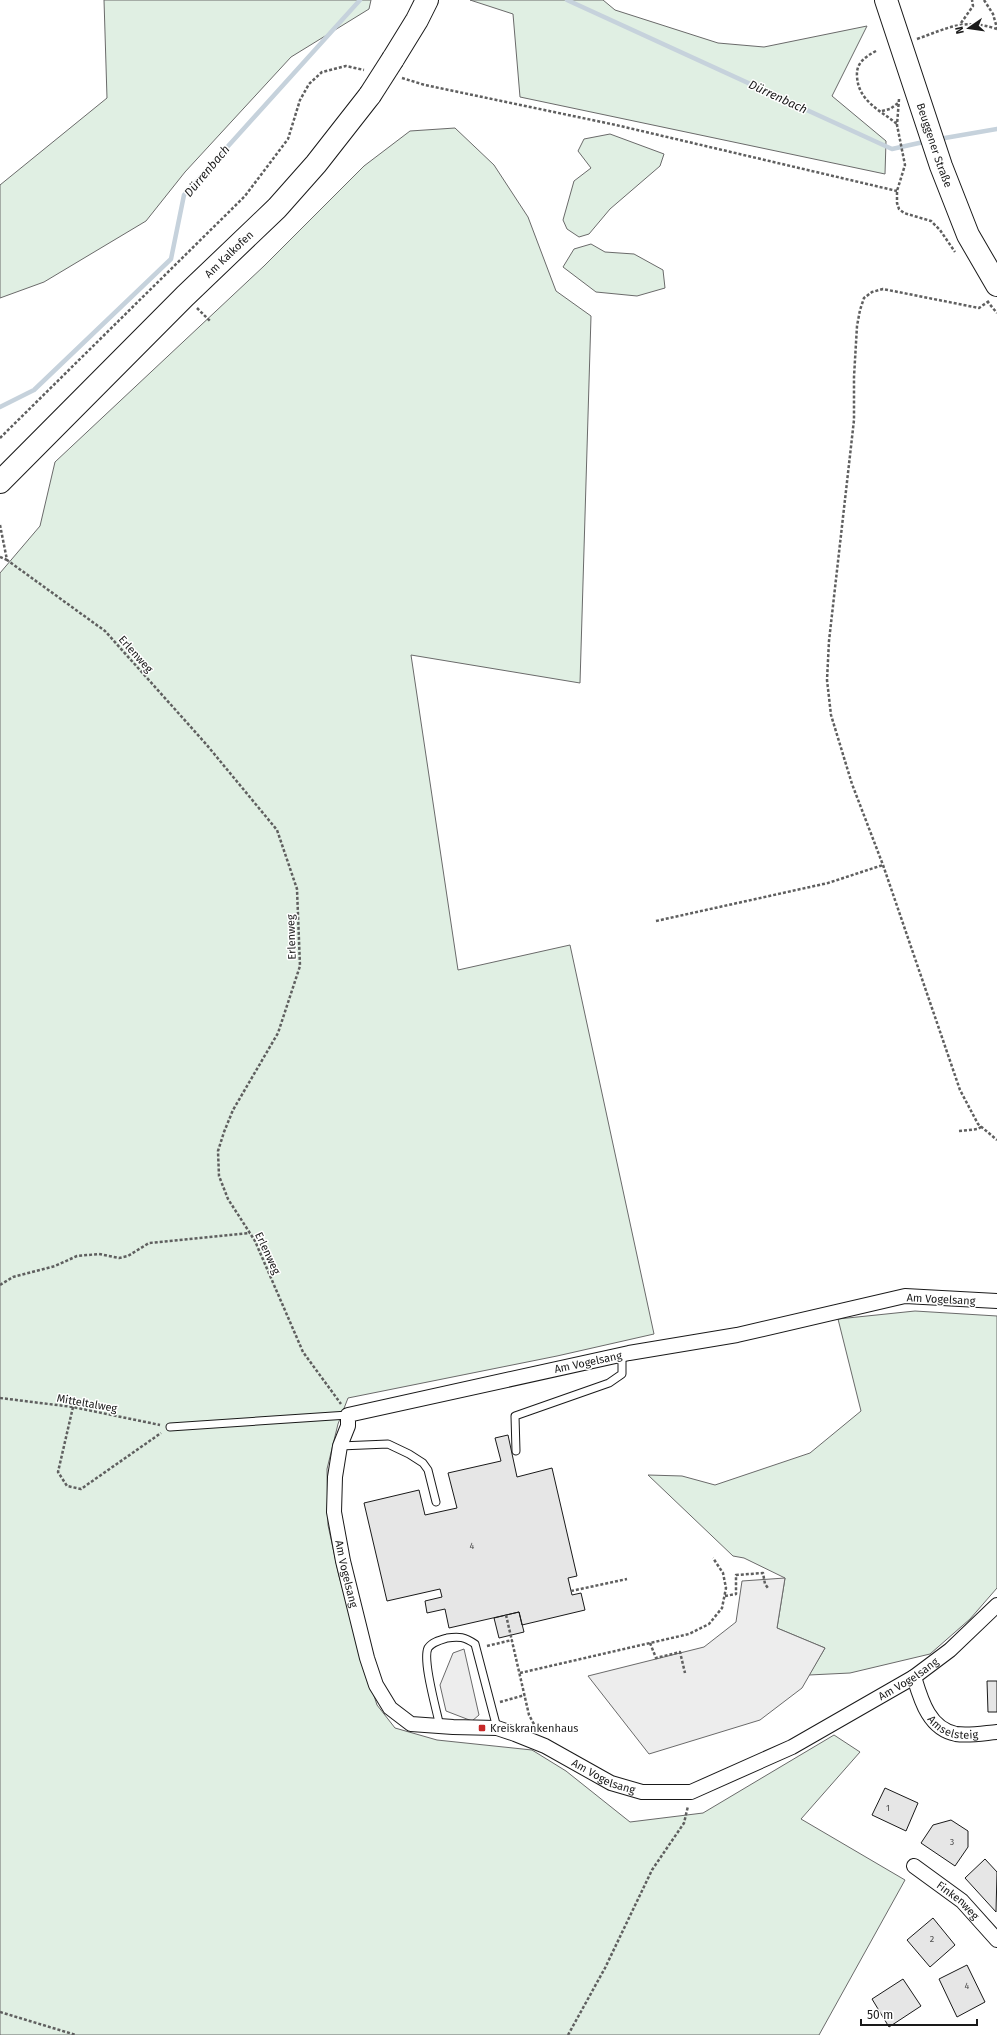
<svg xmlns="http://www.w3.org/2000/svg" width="997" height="2035" font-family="'Fira Sans',sans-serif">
<rect width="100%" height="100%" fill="#fff"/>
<!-- green -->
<path fill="#e0efe3" stroke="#6a6a6a" d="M104 0H371L369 9 291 57 185 172 146 221 44 282 0 298V185L107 98Z
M470 0H603L615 10 718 43 764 47 867 26 832 96 886 141 885 174 520 97 513 14Z
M455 128 494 165 528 217 556 291 591 316 580 683 411 655 458 970 570 945 654 1334 557 1356 348 1398 338 1424 327 1469 328 1525 339 1576 363 1661 377 1705 395 1728 437 1740 532 1750 566 1771 630 1822 703 1813 834 1735 860 1752 801 1819 905 1880 819 2035H0V573L40 526 55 462 264 266 364 166 410 131Z
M610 134 664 154 660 166 610 209 589 234 579 237 567 229 563 220 574 181 591 168 578 151 584 139Z
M591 244 605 252 634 254 663 270 665 288 637 296 596 292 563 267 574 249Z
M915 1311 997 1316V1588L970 1619 930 1654 850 1673 809 1675 825 1648 777 1628 785 1578 744 1558 733 1556 648 1475 682 1476 715 1485 810 1453 861 1411 838 1319Z"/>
<!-- parking -->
<path fill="#ededed" stroke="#6a6a6a" d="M785 1578 777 1628 825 1648 802 1688 760 1720 649 1754 588 1676 704 1647 736 1622 742 1581Z
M464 1649 479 1715 472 1721 446 1711 440 1685 453 1653Z"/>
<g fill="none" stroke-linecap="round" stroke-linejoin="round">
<!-- stream -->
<path stroke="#c6d2dc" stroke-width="4.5" d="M567 0 892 149 928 141
M939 139 997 129
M0 407 34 390 171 259 184 195 360 0"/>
</g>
<!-- building -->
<path fill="#e6e6e6" stroke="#1a1a1a" d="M508 1435 517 1477 552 1468 577 1576 568 1578 572 1595 581 1593 585 1610 522 1625 519 1612 449 1628 445 1609 427 1613 425 1601 442 1597 440 1589 387 1601 364 1503 419 1490 425 1515 457 1508 448 1473 501 1461 495 1438Z
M519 1612 524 1632 499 1638 494 1618Z
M987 1681H997V1712H988Z
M885 1788 918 1803 906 1831 872 1815Z
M951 1820 968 1831V1847L955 1866 921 1843 933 1825Z
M985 1859 997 1872 996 1912 965 1878Z
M933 1918 955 1945 930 1967 907 1940Z
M967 1965 985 2002 957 2017 939 1979Z
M903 1979 921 2006 889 2027 872 1999Z"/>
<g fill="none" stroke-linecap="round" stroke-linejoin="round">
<defs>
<path id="service" d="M170 1427 348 1415
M340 1446 388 1444 409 1454 423 1463 428 1470 436 1502
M516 1451 515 1416 609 1383 622 1374V1355
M440 1727C437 1711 422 1661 428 1648 432 1642 440 1640 447 1638 459 1636 465 1637 475 1644L497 1728"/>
<g id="minor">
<path id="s1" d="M997 1301 905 1296 737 1335 629 1353 348 1415V1426L340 1446 335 1477 334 1512 343 1561 367 1658 376 1685 390 1708 411 1724 453 1727 497 1728 515 1734 545 1746 611 1783 642 1792H691L792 1747 914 1677 950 1650 997 1605"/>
<path id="s2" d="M914 1677C921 1700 929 1729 956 1734 969 1736 985 1733 997 1732"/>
<path id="s3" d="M914 1866 962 1901 997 1940"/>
</g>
<g id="primary">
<path id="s4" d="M886 0 941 166 968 235 997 285"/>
<path d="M393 59 417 20 427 0"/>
<path id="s5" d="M0 482 185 296 277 208 316 164 370 95"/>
</g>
</defs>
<!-- service casing -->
<use href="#service" stroke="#1a1a1a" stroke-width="9"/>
<!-- minor casing -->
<use href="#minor" stroke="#1a1a1a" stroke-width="16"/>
<!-- primary casing -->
<use href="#primary" stroke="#1a1a1a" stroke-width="24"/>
<!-- path -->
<path stroke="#5f5f5f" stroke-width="2.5" stroke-dasharray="3 2" stroke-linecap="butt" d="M984 0 993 14 997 28
M961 23 973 6 972 0
M917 39C948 28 964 18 997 29
M876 51C865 57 856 63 857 76 858 101 880 110 897 124
M402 78 425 85 616 125 897 191
M899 99 897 125 905 165 897 191V203L899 209 904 213 931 221 940 230 955 252
M882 111 890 109 898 103
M987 301 997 313
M989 301 979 308 883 289 872 292 864 298 860 310 857 326 854 377V420L829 641 827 680 831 715 852 784 883 865 960 1090 978 1124 997 1140
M197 308 210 321
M0 438 245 196 288 139 300 100 309 84 322 72 346 66 364 70
M0 525 7 560 105 631 206 744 277 830 297 889 300 966 278 1033 233 1110 224 1132 218 1151 219 1176 228 1199 255 1241 303 1352 341 1404
M0 557 7 560
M656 921 828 883 883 865
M959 1131 978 1129 981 1127
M0 1285 13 1277 55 1266 77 1256 99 1254 119 1258 128 1256 149 1243 250 1233
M0 1398 73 1407 160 1425
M73 1407 58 1472 67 1486 81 1489 161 1433
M571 1591 627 1579
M725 1596 736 1594V1575L763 1573 765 1584 768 1588
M506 1615 529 1715 535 1726
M650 1643 656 1658 680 1652 685 1673
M487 1646 512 1640
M520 1673 689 1634 709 1624 722 1608 726 1588 723 1573 713 1558
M500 1702 525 1695
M0 2012 76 2035
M568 2035 605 1968 652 1870 684 1823 688 1806"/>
<!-- service -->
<use href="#service" stroke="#fff" stroke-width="7"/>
<!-- minor -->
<use href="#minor" stroke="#fff" stroke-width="14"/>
<!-- primary -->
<use href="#primary" stroke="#fff" stroke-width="22"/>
<defs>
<path id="primary-bridge" d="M370 95 393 59"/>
</defs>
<!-- primary-bridge casing -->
<use href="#primary-bridge" stroke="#1a1a1a" stroke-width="24" stroke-linecap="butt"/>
<!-- primary-bridge -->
<use href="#primary-bridge" stroke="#fff" stroke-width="22"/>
</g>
<!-- markers -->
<rect fill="#c62828" stroke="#fff" stroke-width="1.5" x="478" y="1724" width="8" height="8" rx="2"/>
<g text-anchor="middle" stroke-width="3" stroke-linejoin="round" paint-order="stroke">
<!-- number labels -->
<g font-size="9" fill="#4d4d4d">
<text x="472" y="1549">4</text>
<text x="888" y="1811">1</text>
<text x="952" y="1845">3</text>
<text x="932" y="1942">2</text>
<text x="967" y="1989">4</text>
</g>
<!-- street labels -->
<g font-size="11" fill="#1a1a1a" stroke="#fff">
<text dy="4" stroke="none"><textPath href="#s4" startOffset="153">Beuggener Straße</textPath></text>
<text dy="4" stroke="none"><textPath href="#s5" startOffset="323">Am Kalkofen</textPath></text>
<text transform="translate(136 654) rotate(48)" y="4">Erlenweg</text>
<text transform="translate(291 937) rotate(-92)" y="4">Erlenweg</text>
<text transform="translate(268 1253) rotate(65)" y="4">Erlenweg</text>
<text transform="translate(941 1299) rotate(3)" y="4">Am Vogelsang</text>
<text transform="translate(588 1362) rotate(-12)" y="4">Am Vogelsang</text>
<text transform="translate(87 1403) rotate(10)" y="4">Mitteltalweg</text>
<text dy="4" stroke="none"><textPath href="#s1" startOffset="824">Am Vogelsang</textPath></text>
<text dy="4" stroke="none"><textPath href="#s1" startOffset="1532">Am Vogelsang</textPath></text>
<text dy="4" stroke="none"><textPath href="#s2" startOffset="70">Amselsteig</textPath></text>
<text dy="4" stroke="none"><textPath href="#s1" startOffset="1196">Am Vogelsang</textPath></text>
<text dy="4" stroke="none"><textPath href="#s3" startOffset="56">Finkenweg</textPath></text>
</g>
<!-- poi labels -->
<g font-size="11" fill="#1a1a1a" stroke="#fff" text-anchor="start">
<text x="490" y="1732">Kreiskrankenhaus</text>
</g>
<!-- water labels -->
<g font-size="12" font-style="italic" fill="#1a1a1a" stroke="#fff">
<text transform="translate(778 97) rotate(25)" y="4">Dürrenbach</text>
<text transform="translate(207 171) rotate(-50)" y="4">Dürrenbach</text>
</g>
</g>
<!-- north arrow -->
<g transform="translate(969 28) rotate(257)" stroke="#ffffff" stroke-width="3" paint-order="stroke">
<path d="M0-3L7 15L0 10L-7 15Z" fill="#1a1a1a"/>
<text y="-6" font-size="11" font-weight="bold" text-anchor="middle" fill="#1a1a1a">N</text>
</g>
<!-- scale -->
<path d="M861 2019v6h116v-6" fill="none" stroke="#1a1a1a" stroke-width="2"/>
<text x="867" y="2019" font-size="12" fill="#1a1a1a" stroke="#ffffff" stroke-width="3" paint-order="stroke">50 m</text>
</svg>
